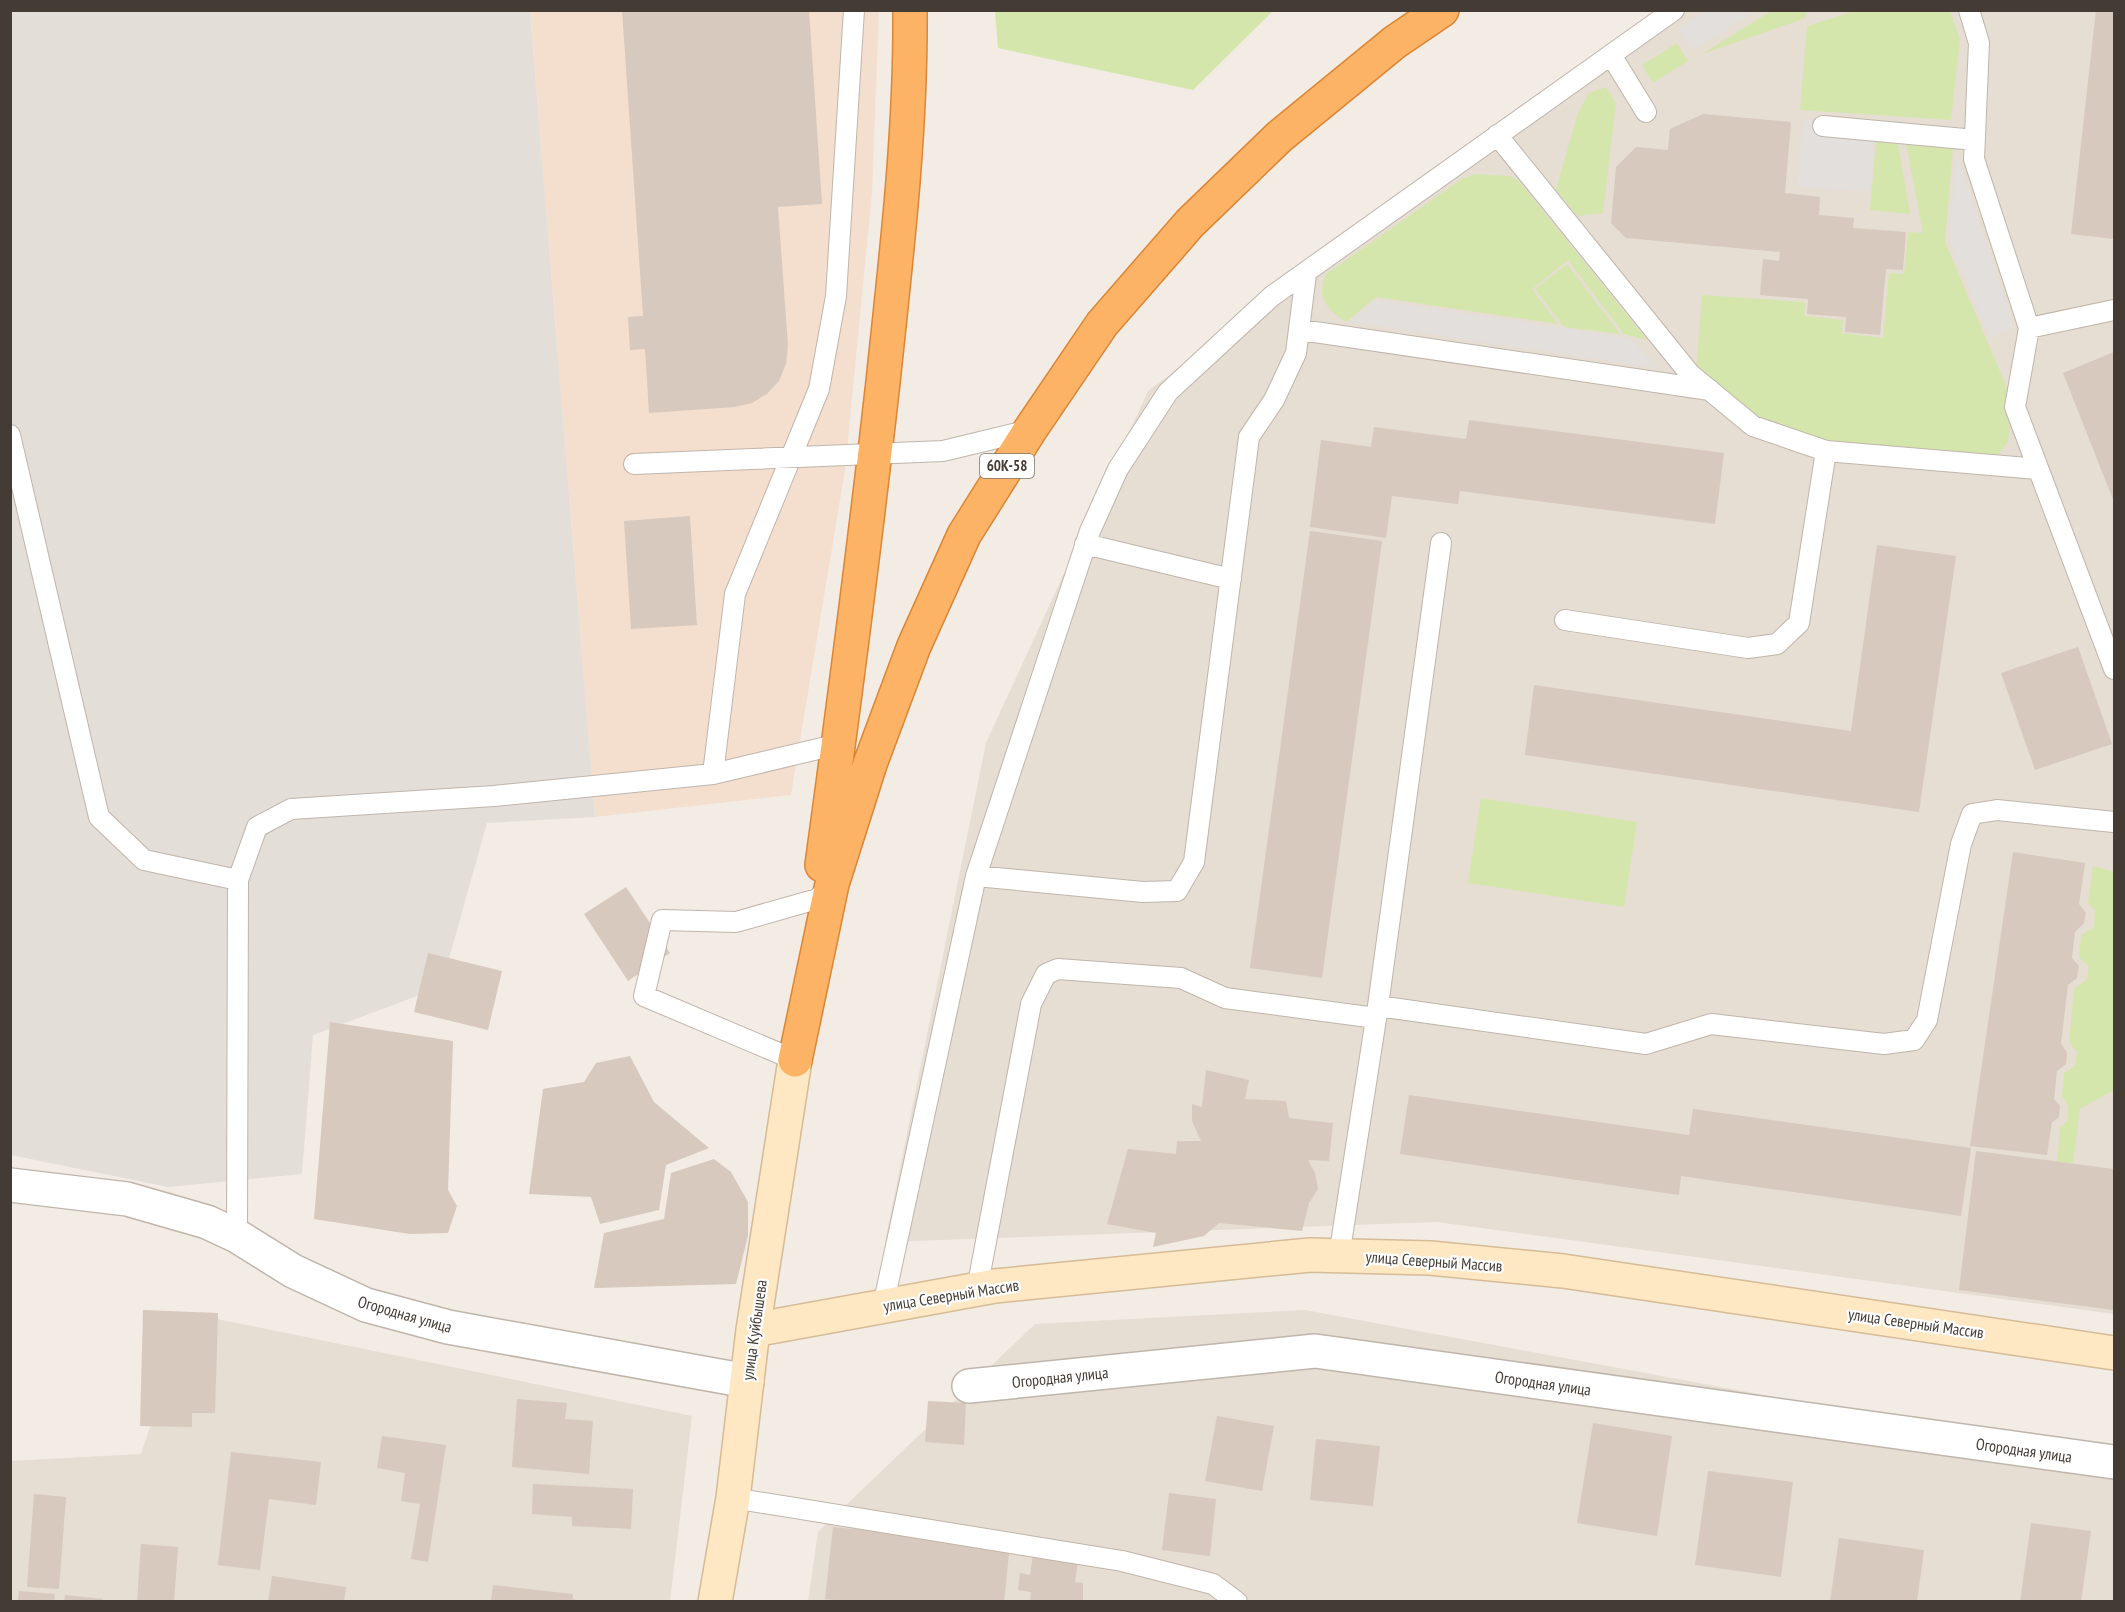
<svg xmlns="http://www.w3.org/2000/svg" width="2125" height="1612" font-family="'PT Sans Narrow',sans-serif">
<rect width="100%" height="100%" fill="#f2ece4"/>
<!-- residential -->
<path fill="#e6ddd3" d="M1659 11H2114V1314L1437 1222 885 1242 986 743 1148 391Z
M1305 1310 2114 1460V1601L808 1602 818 1532 1035 1324Z
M188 1313 692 1416 670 1601 11 1602V1461L141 1454Z"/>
<!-- commercial -->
<path fill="#f4dfcf" d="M530 11H879L872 193 845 470 791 795 595 817Z"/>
<!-- industrial -->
<path fill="#e4ded9" d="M10 11H530L595 817 487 823 441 987 313 1035 302 1174 168 1187 11 1155Z"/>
<!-- green -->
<path fill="#d5e6ad" d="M1773 10 1807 11 1806 18 1702 54Z
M995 11V10L1273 11 1193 90 998 48Z
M1855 11H1950L1960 40 1951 120 1800 110 1807 26Z
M1677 43 1688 61 1653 83 1642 65Z
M1606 87 1616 103 1603 213 1577 216 1556 189 1578 113 1589 93Z
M1876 142 1898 144 1910 214 1870 210Z
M1906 144 1953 148 1945 242 2010 395 2012 409 2008 442 1998 454 1986 456 1831 443 1758 420 1696 371 1702 295 1805 302 1804 316 1843 320 1842 333 1883 338 1889 273 1904 274 1908 232 1923 233Z
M1477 174 1509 176 1518 180 1647 340 1624 334 1568 260 1532 289 1558 324 1376 297 1346 322C1326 309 1316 297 1326 274L1463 178Z
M1567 264 1620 334 1564 327 1535 289Z
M1481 798 1637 822 1624 907 1468 883Z
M2093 866 2114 872V1090L2080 1109 2073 1163 2057 1162 2060 1127 2068 1121V1105L2062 1097 2064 1073 2075 1066 2077 1052 2069 1042 2074 989 2087 979 2089 967 2079 957 2081 935 2094 927 2095 911 2088 903Z"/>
<!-- parking -->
<path fill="#e3dfdd" d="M1708 11V10L1757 11 1692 50 1678 29Z
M1804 119 1876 126 1870 192 1797 186Z
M1956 153 2014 326 1990 338 1949 241Z
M1376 300 1629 338 1658 368 1351 322Z"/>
<!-- building -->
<path fill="#d7c9bd" d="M622 10H809L822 204 778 207 788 346 786 364 779 381 767 394 752 403 735 407 649 413 645 349 630 350 628 317 643 316Z
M2096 10H2114V239L2071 234Z
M1703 114 1791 122 1785 193 1820 197 1819 215 1854 218 1853 228 1906 232 1903 270 1886 269 1880 335 1845 332 1846 317 1807 314 1808 299 1760 295 1763 259 1779 261 1780 252 1626 238 1611 223 1616 167 1636 147 1668 150 1670 129Z
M2114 352V502L2063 373Z
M1469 420 1724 453 1715 524 1460 491 1458 504 1392 496 1386 538 1310 527 1321 440 1371 447 1374 427 1466 439Z
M690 516 697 625 631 629 624 521Z
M1310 531 1382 541 1322 978 1250 968Z
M1877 545 1956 556 1919 812 1525 755 1534 685 1851 731Z
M2078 647 2112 744 2035 770 2001 673Z
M2013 852 2085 863 2079 904 2086 913 2084 923 2075 932 2072 958 2079 966 2077 978 2068 985 2061 1044 2067 1052 2066 1064 2057 1071 2054 1099 2060 1106 2059 1117 2052 1122 2047 1155 1970 1146Z
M626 887 670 953 628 981 584 914Z
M428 953 502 971 488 1030 414 1012Z
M330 1022 453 1041 448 1190 457 1206 448 1233 410 1234 314 1219Z
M630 1056 654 1102 709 1148 666 1165 659 1210 600 1224 591 1197 529 1194 543 1089 584 1082 596 1063Z
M1206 1070 1249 1080 1245 1099 1286 1101 1289 1118 1333 1123 1329 1161 1308 1160 1315 1173 1318 1189 1309 1203 1302 1231 1219 1223 1204 1236 1153 1247 1156 1233 1107 1224 1128 1149 1176 1154 1177 1141H1201L1192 1121V1104L1202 1107Z
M1409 1095 1689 1135 1693 1109 1971 1148 1961 1216 1681 1176 1679 1195 1400 1154Z
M1976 1151 2114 1169V1310L1959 1290Z
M714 1159 731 1172 748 1202V1236L736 1284 594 1288 604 1233 664 1219 671 1173Z
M143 1310 218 1313 215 1413H192V1427L140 1426Z
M517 1399 567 1403 565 1419 593 1421 589 1474 512 1467Z
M928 1401 966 1403 964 1445 925 1442Z
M1217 1416 1274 1426 1262 1491 1205 1481Z
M1593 1423 1672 1436 1657 1536 1577 1523Z
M382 1436 446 1445 428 1562 411 1559 420 1504 401 1501 405 1473 377 1468Z
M1316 1439 1380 1446 1373 1506 1310 1500Z
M231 1452 321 1462 316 1505 269 1499 260 1570 218 1565Z
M1708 1471 1793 1482 1781 1577 1695 1565Z
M533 1484 633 1489 631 1529 572 1526V1517L532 1514Z
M1169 1493 1216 1499 1210 1556 1162 1550Z
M34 1494 66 1497 59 1589 27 1587Z
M2031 1523 2091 1531 2081 1602H2020Z
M833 1527 1010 1544 1004 1602H855L825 1599Z
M1839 1538 1924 1550 1917 1602H1830Z
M141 1544 178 1547 174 1602H137Z
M1033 1555 1078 1562 1075 1582 1083 1583V1602H1030L1031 1592 1018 1590 1020 1573 1030 1575Z
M272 1576 346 1587 344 1602H268Z
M493 1585 573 1594V1599L584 1602H491Z
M19 1591 55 1594 54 1602H18Z
M65 1595 103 1599 102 1602H64Z"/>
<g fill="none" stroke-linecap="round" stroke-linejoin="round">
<defs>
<path id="lane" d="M1969 10 1979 43 1974 159 2029 328 2015 407 2114 669
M1611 55 1646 112
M1823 126 1975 140
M1497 135 1690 374 1753 426 1826 451 2038 469
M2029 328 2114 310
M1301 330 1710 390
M10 435 99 817 144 860 238 880
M634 464 943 451 1030 430
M1085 544 1231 579
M1565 620 1748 648 1777 644 1799 623 1826 451
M713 774 735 594 819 389 836 296 854 10
M976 876 1143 892 1177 891 1194 862 1249 437 1274 400 1296 353 1306 274
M1378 1006 1646 1044 1711 1024 1884 1044 1914 1040 1927 1020 1961 844 1972 814 1997 810 2114 822
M795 1060 644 996 662 920 736 922 817 899 831 886
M237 1236 238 880 257 827 291 809 494 796 713 774 839 744
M1339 1256 1378 1006 1441 543
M977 1289 1031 1004 1046 974 1058 969 1181 978 1225 998 1376 1018
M883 1306 976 876 1090 531 1118 469 1168 392 1272 296 1674 10
M733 1498 1122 1561 1213 1584 1237 1602"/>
<path id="street" d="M10 1185 127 1199 207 1222 237 1236 293 1271 366 1305 448 1327 747 1381
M969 1386 1315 1351 2114 1462"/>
<path id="secondary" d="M753 1330 995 1286 1310 1255 1430 1258 1563 1271 2114 1353
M715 1602 733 1498 753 1330 795 1060"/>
<path id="highway" d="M822 865C844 704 865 543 883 382 896 258 911 135 910 10
M795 1060 832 884 870 764 914 646 964 535 1030 430 1102 324 1190 223 1279 137 1395 42 1442 10"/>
</defs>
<!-- lane casing -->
<use href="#lane" stroke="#c0b5aa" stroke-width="22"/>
<!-- street casing -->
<use href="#street" stroke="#c0b5aa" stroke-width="36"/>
<!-- secondary casing -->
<use href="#secondary" stroke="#d5bb96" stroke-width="36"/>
<!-- highway casing -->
<use href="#highway" stroke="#dc8535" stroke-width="36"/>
<!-- lane -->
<use href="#lane" stroke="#fff" stroke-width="20"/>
<!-- street -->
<use href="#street" stroke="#fff" stroke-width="33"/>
<!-- secondary -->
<use href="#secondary" stroke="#fee7c3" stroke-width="33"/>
<!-- highway -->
<use href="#highway" stroke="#fcb365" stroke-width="33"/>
</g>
<g text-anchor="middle" stroke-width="4.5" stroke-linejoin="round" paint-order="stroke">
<!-- shield labels -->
<rect fill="#fff" stroke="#7c7671" stroke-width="1.5" x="980" y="454" width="54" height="24" rx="4.5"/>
<g font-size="15" font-weight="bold" fill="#443c34">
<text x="1007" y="471">60К-58</text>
</g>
<!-- street labels -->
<g font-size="16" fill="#443c34" stroke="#fff">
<text transform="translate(1434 1261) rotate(4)" y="6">улица Северный Массив</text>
<text transform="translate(951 1295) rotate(-9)" y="6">улица Северный Массив</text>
<text transform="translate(405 1314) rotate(16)" y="6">Огородная улица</text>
<text transform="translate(1916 1323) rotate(8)" y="6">улица Северный Массив</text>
<text transform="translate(754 1330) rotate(-82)" y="6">улица Куйбышева</text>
<text transform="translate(1060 1377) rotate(-6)" y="6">Огородная улица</text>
<text transform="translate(1543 1383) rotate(8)" y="6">Огородная улица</text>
<text transform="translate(2024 1450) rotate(8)" y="6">Огородная улица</text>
</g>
</g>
<!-- border -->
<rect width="2125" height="1612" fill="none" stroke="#443c34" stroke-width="24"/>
</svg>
